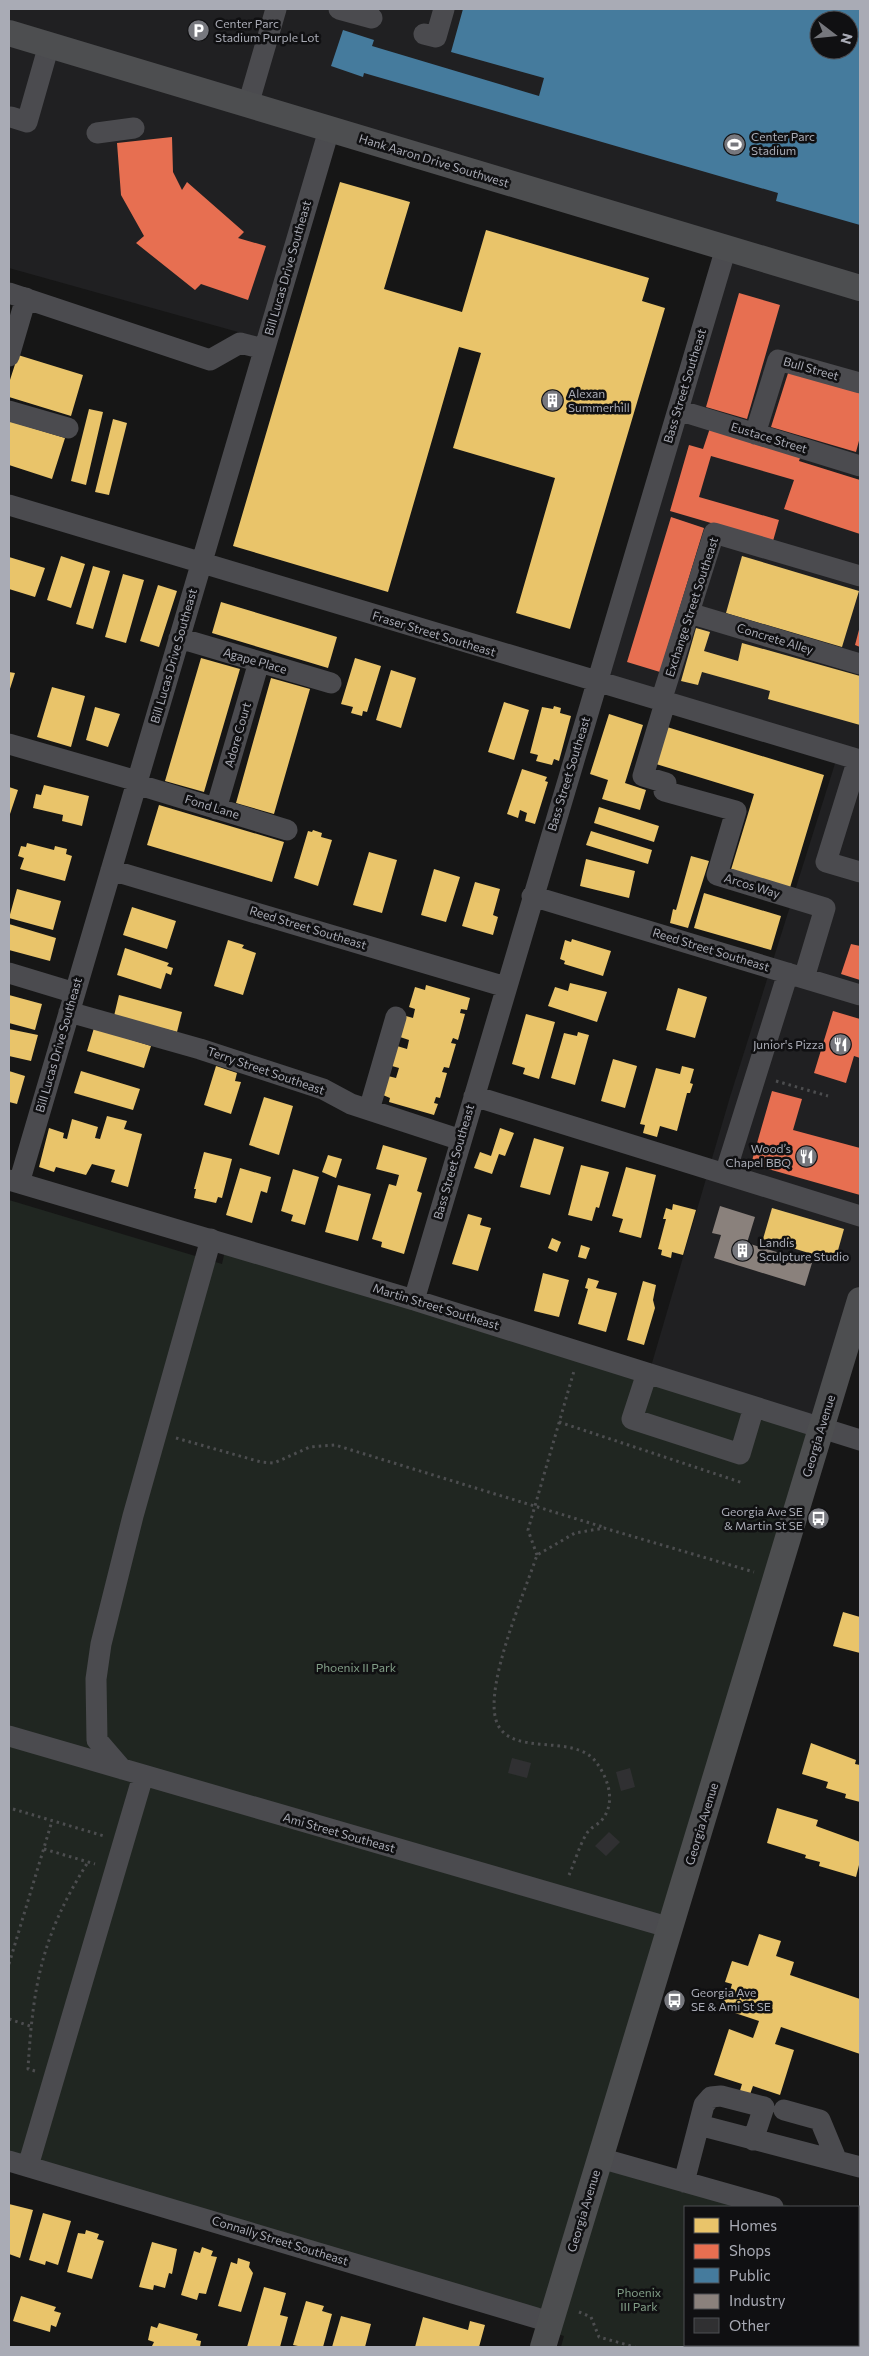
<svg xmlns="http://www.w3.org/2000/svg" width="869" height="2356" font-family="Commissioner,sans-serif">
<rect width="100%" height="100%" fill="#161616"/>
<!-- built -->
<path fill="#202022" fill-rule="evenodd" d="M9 9H860V1300L821 1428 650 1370 730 1097 838 754 596 682 726 248 329 130 267 340 9 268ZM819 20H849V50H819Z"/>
<!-- green -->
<path fill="#202621" d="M9 1200 222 1264 226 1246 819 1425 592 2152 794 2207H685V2345H858V2225H860V2347H561L564 2336 9 2161Z"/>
<!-- homes -->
<path fill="#e9c46a" d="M340 182 410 202 384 289 462 312 486 230 649 278 642 301 665 308 570 629 516 613 555 478 453 448 481 353 459 347 388 592 233 546Z
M18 355 83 375 71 416 9 397V383Z
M89 409 103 412 86 485 71 481Z
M113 419 127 423 109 495 95 492Z
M9 421 65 438 52 479 9 465Z
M61 556 85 564 71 608 47 600Z
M742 556 859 591 842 647 726 613Z
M9 557 45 568 35 597 9 589Z
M93 566 110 571 93 629 76 624Z
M123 574 144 580 126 643 105 637Z
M158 585 177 591 159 647 140 641Z
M221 602 337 637 328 668 212 633Z
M696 628 710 632 704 651 738 661 742 643 860 676V725L768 699 770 691 702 672 698 685 681 681Z
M201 658 240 669 204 792 165 781Z
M355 658 381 666 367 712 363 711 362 716 351 713 353 707 341 704Z
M391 670 416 678 401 728 376 720Z
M9 672 15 673 9 692Z
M271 678 310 689 274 814 236 803Z
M52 687 85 696 71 747 37 737Z
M504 702 529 710 514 760 488 752Z
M554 706 561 708 560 713 571 716 559 761 554 759 552 765 536 761 538 755 530 753 542 707 553 709Z
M95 707 120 714 108 747 86 740Z
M609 714 643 725 625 783 646 790 640 810 602 799 608 780 590 774Z
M667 727 824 775 789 891 730 873 754 794 656 764Z
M522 769 547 777 545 781 548 782 535 824 525 821 527 813 520 810 518 818 507 814Z
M44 785 89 796 82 826 62 821 63 815 33 808 36 794 41 795Z
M9 787 18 790 9 817Z
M159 805 284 842 272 882 147 845Z
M599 807 659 826 654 842 594 823Z
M313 830 322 833 321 837 332 840 318 886 294 878 308 831 312 832Z
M591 831 652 850 648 864 586 845Z
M27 843 54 850 55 846 67 849 66 854 72 856 65 881 20 869 24 858 18 856 21 846 26 847Z
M369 852 397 860 382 913 353 905Z
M691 856 709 861 688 928 670 923 673 909 676 910Z
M586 859 635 871 629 898 580 886Z
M434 869 460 877 446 922 421 915Z
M475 882 500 889 493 915 498 917 493 935 462 926Z
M17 889 61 901 53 930 9 918Z
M704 893 781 916 771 950 694 928Z
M132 907 176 921 167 949 123 935Z
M9 924 56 938 50 961 9 950Z
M572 939 611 951 603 976 564 964 565 961 560 959 565 940 571 942Z
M228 940 244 945 242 948 256 953 243 995 214 986Z
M125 948 169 963 167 966 173 968 171 975 166 973 161 989 117 975Z
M570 983 607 992 597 1022 548 1006 555 987 568 991Z
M426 985 470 998 467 1010 461 1009 460 1013 465 1014 458 1040 453 1038 451 1043 456 1044 449 1068 444 1067 442 1072 447 1073 440 1098 436 1097 434 1103 438 1104 434 1115 389 1102 390 1098 383 1095 388 1076 396 1078 399 1068 392 1066 397 1046 407 1049 409 1040 400 1037 406 1016 413 1018 415 1009 409 1007 415 987 425 990Z
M678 988 707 997 695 1038 666 1030Z
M9 995 42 1004 35 1030 9 1023Z
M119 995 182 1012 177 1032 114 1016Z
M526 1014 555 1022 539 1079 523 1074 525 1068 512 1064Z
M94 1028 151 1046 144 1068 87 1051Z
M9 1029 38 1035 31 1061 9 1056Z
M578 1032 589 1035 575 1085 551 1078 564 1033 577 1036Z
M613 1059 637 1066 625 1108 601 1101Z
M216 1066 237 1073 235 1081 241 1082 231 1114 204 1105Z
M682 1066 694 1069 690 1083 693 1084 690 1093H687L677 1131 660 1126 657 1137 643 1133 645 1125 640 1124 656 1068 680 1074Z
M9 1071 25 1076 17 1104 9 1102Z
M81 1071 140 1089 133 1110 74 1093Z
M264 1097 293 1106 279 1155 249 1145Z
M107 1116 127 1121 124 1129 142 1134 128 1187 111 1182 115 1170 92 1164 86 1175 56 1167 54 1172 39 1167 49 1128 64 1133 63 1138 67 1139 72 1119 98 1127 95 1138 100 1139Z
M500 1128 514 1133 505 1156 499 1154 492 1174 474 1168 480 1152 491 1156Z
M534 1138 564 1147 550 1195 520 1187Z
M383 1145 427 1158 417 1191 422 1193 404 1254 381 1247 382 1242 372 1239 389 1184 396 1186 399 1175 376 1169Z
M204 1152 232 1159 222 1198 218 1197 216 1203 194 1198 196 1189H194Z
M328 1155 342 1159 336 1178 322 1172Z
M581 1165 609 1172 599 1208 596 1207 592 1221 568 1215Z
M626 1167 656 1175 641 1238 619 1232 623 1219 612 1216Z
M240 1168 271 1177 267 1193 261 1191 252 1223 226 1215Z
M293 1169 319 1177 305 1225 291 1221 293 1215 281 1211Z
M338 1185 371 1194 358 1241 325 1232Z
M673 1204 696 1210 683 1255 672 1252 671 1258 661 1255 662 1250 658 1249 666 1219H663L666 1208 672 1210Z
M772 1208 844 1229 835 1261 763 1239Z
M468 1214 482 1218 480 1225 491 1228 478 1271 452 1264Z
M552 1238 561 1242 557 1252 548 1248Z
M581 1245 590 1248 586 1259 578 1257Z
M543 1273 569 1280 559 1317 534 1311Z
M588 1278 599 1281 596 1288 617 1293 606 1332 578 1324 588 1289 585 1288Z
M643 1281 656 1285 653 1300 655 1308 644 1345 627 1340Z
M843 1612 860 1617V1653L833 1646Z
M811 1743 856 1760 855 1764 860 1765V1802L845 1798 846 1794 826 1788 828 1782 802 1774Z
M777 1808 818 1820 816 1826 860 1842V1861L856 1877 819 1866 820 1862 805 1858 806 1855 767 1843Z
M759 1934 781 1941 776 1956 794 1962 790 1975 860 1999V2054L781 2027 775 2044 794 2050 780 2095 753 2086 748 2100 738 2097 742 2084 714 2075 729 2029 753 2038 759 2021 729 2011 731 2007 722 2004 727 1989 730 1991 732 1984 725 1982 732 1961 748 1966Z
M9 2204 33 2210 20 2258 9 2254Z
M43 2213 71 2221 58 2265 46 2261 45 2265 29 2260Z
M86 2230 99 2234 97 2239 104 2241 92 2279 67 2272 78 2233 85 2234Z
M152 2242 177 2249 172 2274 169 2273 165 2288 154 2285 153 2290 139 2287Z
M202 2247 213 2251 211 2256 217 2257 206 2294 199 2293 197 2300 181 2295 194 2251 200 2253Z
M238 2258 250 2262 249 2267 253 2273 241 2312 218 2306 231 2262 237 2264Z
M264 2287 286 2293 280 2315 288 2317 280 2347H247Z
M21 2296 56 2307 54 2311 61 2313 56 2327 51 2325 50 2332 13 2321Z
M306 2301 324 2306 322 2311 332 2314 323 2347H303L293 2345Z
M341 2316 371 2324 365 2347H332Z
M423 2317 468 2330 470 2321 485 2325 479 2347H415Z
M159 2323 198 2334 196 2340 201 2341 200 2347 152 2346 154 2342 148 2340 151 2326 157 2328Z"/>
<!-- shops -->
<path fill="#e76f51" d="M172 137 173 172 182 190 187 182 244 232 238 238 266 246 248 300 201 284 195 290 136 243 144 236 121 195 117 143Z
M739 293 780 305 747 419 706 407Z
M789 370 860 391V437L856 452 771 427Z
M710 428 801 455 799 461 860 480V534L784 509 794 480 711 456 699 497 779 520 773 541 670 511 689 445 703 449Z
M671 517 704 528 660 672 627 662Z
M860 626V647L855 645Z
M851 944 860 946V980L841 974Z
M833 1011 860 1019V1058L854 1056 846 1083 814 1073Z
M772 1091 802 1099 793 1130 860 1148V1195L751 1164Z"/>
<!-- public -->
<path fill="#457b9d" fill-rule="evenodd" d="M463 9H860V225L776 201 778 193 364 73 363 77 331 66 343 30 374 40 372 46 539 96 544 78 451 52ZM819 20H849V50H819Z"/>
<!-- industry -->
<path fill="#8a817c" d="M720 1206 755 1217 747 1243 812 1263 805 1286 714 1258 721 1235 712 1233Z"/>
<!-- building -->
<path fill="#303032" d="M512 1758 531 1763 527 1778 508 1773Z
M630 1768 635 1787 621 1791 616 1772Z
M609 1832 620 1842 606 1856 595 1846Z"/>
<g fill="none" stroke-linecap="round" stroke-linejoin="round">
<!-- path -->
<path stroke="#4c4d4f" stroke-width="3" stroke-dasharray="2.5 4" stroke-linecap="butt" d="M776 1081 828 1096
M559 1422 743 1483
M176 1438 261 1462 274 1463 310 1447 335 1445 603 1527
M537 1555 528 1530 574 1371
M13 1809 104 1836
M44 1849 95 1864
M569 1875C575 1862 579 1846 587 1833 590 1828 597 1825 601 1821 617 1803 608 1778 596 1762 574 1732 508 1759 496 1720 485 1684 524 1594 537 1555L575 1533 604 1528 754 1572
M9 1964 52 1821
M9 2019 30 2026
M35 2071 28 2069C33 1984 42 1935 88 1862
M579 2312 591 2317 599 2337 635 2347
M732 2347 733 2345"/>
<!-- minor -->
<path stroke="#4b4b4f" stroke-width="21" d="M339 9 372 18
M424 34 436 37 444 9
M248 105 276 9
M11 117 27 122 49 45
M97 133 134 128
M9 293 210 360 240 343 264 349
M9 356 26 298
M678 410 860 466
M9 411 68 428
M755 434 778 360 860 383
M9 505 860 760
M689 613 860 664
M179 638 331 683
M661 701 714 533 860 576
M665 703 643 776 666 783 664 791 736 811 717 875 825 908 804 978
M9 744 137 781
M858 759 826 862 860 872
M136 784 287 830
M216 809 259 662
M111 870 506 987
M532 896 860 995
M9 973 75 993
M69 1012 200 1049 323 1089 351 1104 461 1140
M474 1096 860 1216
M369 1110 396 1017
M725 1174 788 973
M9 1180 414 1300 860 1440
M19 1183 329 130
M414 1300 726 248
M647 1373 632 1419 740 1454 754 1407
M9 1736 671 1928
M122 1769 97 1740 96 1679 101 1644 133 1516 211 1239
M784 2110 820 2120 837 2161
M699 2125 860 2167
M600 2158 773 2207
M9 2161 550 2322
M28 2166 143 1776
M684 2182 704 2105 711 2097 721 2096 764 2107 753 2140
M858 2231 860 2232"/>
<!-- major -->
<path stroke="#4d4e50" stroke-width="26" d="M9 33 860 288
M543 2347 860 1300"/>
</g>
<!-- icons -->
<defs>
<symbol id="parking-disc" viewBox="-11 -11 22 22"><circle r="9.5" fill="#76777d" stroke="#101012"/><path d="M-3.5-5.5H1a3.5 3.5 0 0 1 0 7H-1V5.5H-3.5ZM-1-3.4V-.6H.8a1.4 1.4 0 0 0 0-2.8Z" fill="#fff"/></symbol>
<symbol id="stadium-disc" viewBox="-11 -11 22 22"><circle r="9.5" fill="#76777d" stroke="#101012"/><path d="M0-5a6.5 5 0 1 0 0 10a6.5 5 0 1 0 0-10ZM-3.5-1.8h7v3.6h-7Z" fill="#fff"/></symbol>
<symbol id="building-disc" viewBox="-11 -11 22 22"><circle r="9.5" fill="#76777d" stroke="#101012"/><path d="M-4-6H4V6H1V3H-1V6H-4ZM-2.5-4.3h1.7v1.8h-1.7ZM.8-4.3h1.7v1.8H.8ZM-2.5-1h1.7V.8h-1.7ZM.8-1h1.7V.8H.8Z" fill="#fff"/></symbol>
<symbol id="restaurant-disc" viewBox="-11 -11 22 22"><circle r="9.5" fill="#76777d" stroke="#101012"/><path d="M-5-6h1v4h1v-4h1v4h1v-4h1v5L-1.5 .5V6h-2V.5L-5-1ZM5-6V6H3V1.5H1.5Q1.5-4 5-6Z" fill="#fff"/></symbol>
<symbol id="bus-disc" viewBox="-11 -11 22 22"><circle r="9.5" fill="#76777d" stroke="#101012"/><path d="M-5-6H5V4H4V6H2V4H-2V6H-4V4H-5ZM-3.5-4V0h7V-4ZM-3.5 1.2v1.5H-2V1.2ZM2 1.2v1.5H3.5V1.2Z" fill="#fff"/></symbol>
</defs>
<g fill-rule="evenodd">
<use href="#parking-disc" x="186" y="18" width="25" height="25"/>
<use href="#stadium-disc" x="722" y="132" width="25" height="25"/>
<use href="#building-disc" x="540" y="388" width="25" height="25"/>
<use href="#restaurant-disc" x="828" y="1032" width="25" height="25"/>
<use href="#restaurant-disc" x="794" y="1144" width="25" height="25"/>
<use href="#building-disc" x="730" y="1238" width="25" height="25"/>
<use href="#bus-disc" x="806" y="1506" width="25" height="25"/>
<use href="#bus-disc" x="662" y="1988" width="25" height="25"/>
</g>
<g text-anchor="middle" stroke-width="5" stroke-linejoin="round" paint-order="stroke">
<!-- poi labels -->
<g font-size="12" fill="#a9abb5" stroke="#101012" text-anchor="start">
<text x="215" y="28">Center Parc<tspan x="215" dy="14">Stadium Purple Lot</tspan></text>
<text x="751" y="141">Center Parc<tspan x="751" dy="14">Stadium</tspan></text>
<text x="568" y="398">Alexan<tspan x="568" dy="14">Summerhill</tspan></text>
<text x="824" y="1049" text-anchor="end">Junior's Pizza</text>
<text x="791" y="1153" text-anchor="end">Wood’s<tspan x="791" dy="14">Chapel BBQ</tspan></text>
<text x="759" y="1247">Landis<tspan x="759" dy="14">Sculpture Studio</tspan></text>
<text x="803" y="1516" text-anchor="end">Georgia Ave SE<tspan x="803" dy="14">&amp; Martin St SE</tspan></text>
<text x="691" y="1997">Georgia Ave<tspan x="691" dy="14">SE &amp; Ami St SE</tspan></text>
</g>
<!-- street labels -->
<g font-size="12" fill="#a9abb5" stroke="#101012">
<text transform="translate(434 161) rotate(17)" y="4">Hank Aaron Drive Southwest</text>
<text transform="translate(288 268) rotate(-74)" y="4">Bill Lucas Drive Southeast</text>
<text transform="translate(811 369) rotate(16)" y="4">Bull Street</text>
<text transform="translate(685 386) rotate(-73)" y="4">Bass Street Southeast</text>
<text transform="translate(769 438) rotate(17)" y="4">Eustace Street</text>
<text transform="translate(692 607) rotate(-72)" y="4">Exchange Street Southeast</text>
<text transform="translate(434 634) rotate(17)" y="4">Fraser Street Southeast</text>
<text transform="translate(775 639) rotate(17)" y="4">Concrete Alley</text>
<text transform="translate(174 656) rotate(-74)" y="4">Bill Lucas Drive Southeast</text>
<text transform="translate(255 661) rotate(16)" y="4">Agape Place</text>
<text transform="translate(238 735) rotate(-74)" y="4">Adore Court</text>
<text transform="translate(569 774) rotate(-73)" y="4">Bass Street Southeast</text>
<text transform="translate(212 807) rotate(17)" y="4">Fond Lane</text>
<text transform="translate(752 886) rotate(17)" y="4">Arcos Way</text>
<text transform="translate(308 928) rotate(17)" y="4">Reed Street Southeast</text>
<text transform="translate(711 950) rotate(17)" y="4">Reed Street Southeast</text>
<text transform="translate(59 1045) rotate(-74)" y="4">Bill Lucas Drive Southeast</text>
<text transform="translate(266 1071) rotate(19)" y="4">Terry Street Southeast</text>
<text transform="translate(454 1162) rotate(-74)" y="4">Bass Street Southeast</text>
<text transform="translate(436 1307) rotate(17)" y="4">Martin Street Southeast</text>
<text transform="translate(819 1436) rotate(-73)" y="4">Georgia Avenue</text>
<text transform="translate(702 1824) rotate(-73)" y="4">Georgia Avenue</text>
<text transform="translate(339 1833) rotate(16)" y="4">Ami Street Southeast</text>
<text transform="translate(584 2211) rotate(-73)" y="4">Georgia Avenue</text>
<text transform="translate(280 2241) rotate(17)" y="4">Connally Street Southeast</text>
</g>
<!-- park labels -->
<g font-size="12" fill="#829e87" stroke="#101012">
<text x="356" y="1672">Phoenix II Park</text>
<text x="639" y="2297">Phoenix<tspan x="639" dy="14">III Park</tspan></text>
</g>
</g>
<!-- border -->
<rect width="869" height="2356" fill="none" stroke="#a9abb5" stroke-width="20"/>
<!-- legend -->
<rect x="684" y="2206" width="175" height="140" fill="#101012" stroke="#4d4e53"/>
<rect x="694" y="2218" width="25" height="15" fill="#e9c46a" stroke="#4d4e53"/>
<text x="729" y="2231" font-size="15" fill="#a9abb5">Homes</text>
<rect x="694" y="2244" width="25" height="15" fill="#e76f51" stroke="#4d4e53"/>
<text x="729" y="2256" font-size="15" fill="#a9abb5">Shops</text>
<rect x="694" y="2268" width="25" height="15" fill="#457b9d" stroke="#4d4e53"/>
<text x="729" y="2281" font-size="15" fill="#a9abb5">Public</text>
<rect x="694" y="2294" width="25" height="15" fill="#8a817c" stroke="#4d4e53"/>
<text x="729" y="2306" font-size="15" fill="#a9abb5">Industry</text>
<rect x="694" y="2318" width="25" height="15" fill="#303032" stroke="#4d4e53"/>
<text x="729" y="2331" font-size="15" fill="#a9abb5">Other</text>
<!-- north arrow -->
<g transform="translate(834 35) rotate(106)"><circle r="24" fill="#101012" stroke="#4d4e53"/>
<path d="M0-4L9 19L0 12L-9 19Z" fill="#76777d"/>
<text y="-8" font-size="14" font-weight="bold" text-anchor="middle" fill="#a9abb5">N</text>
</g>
</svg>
